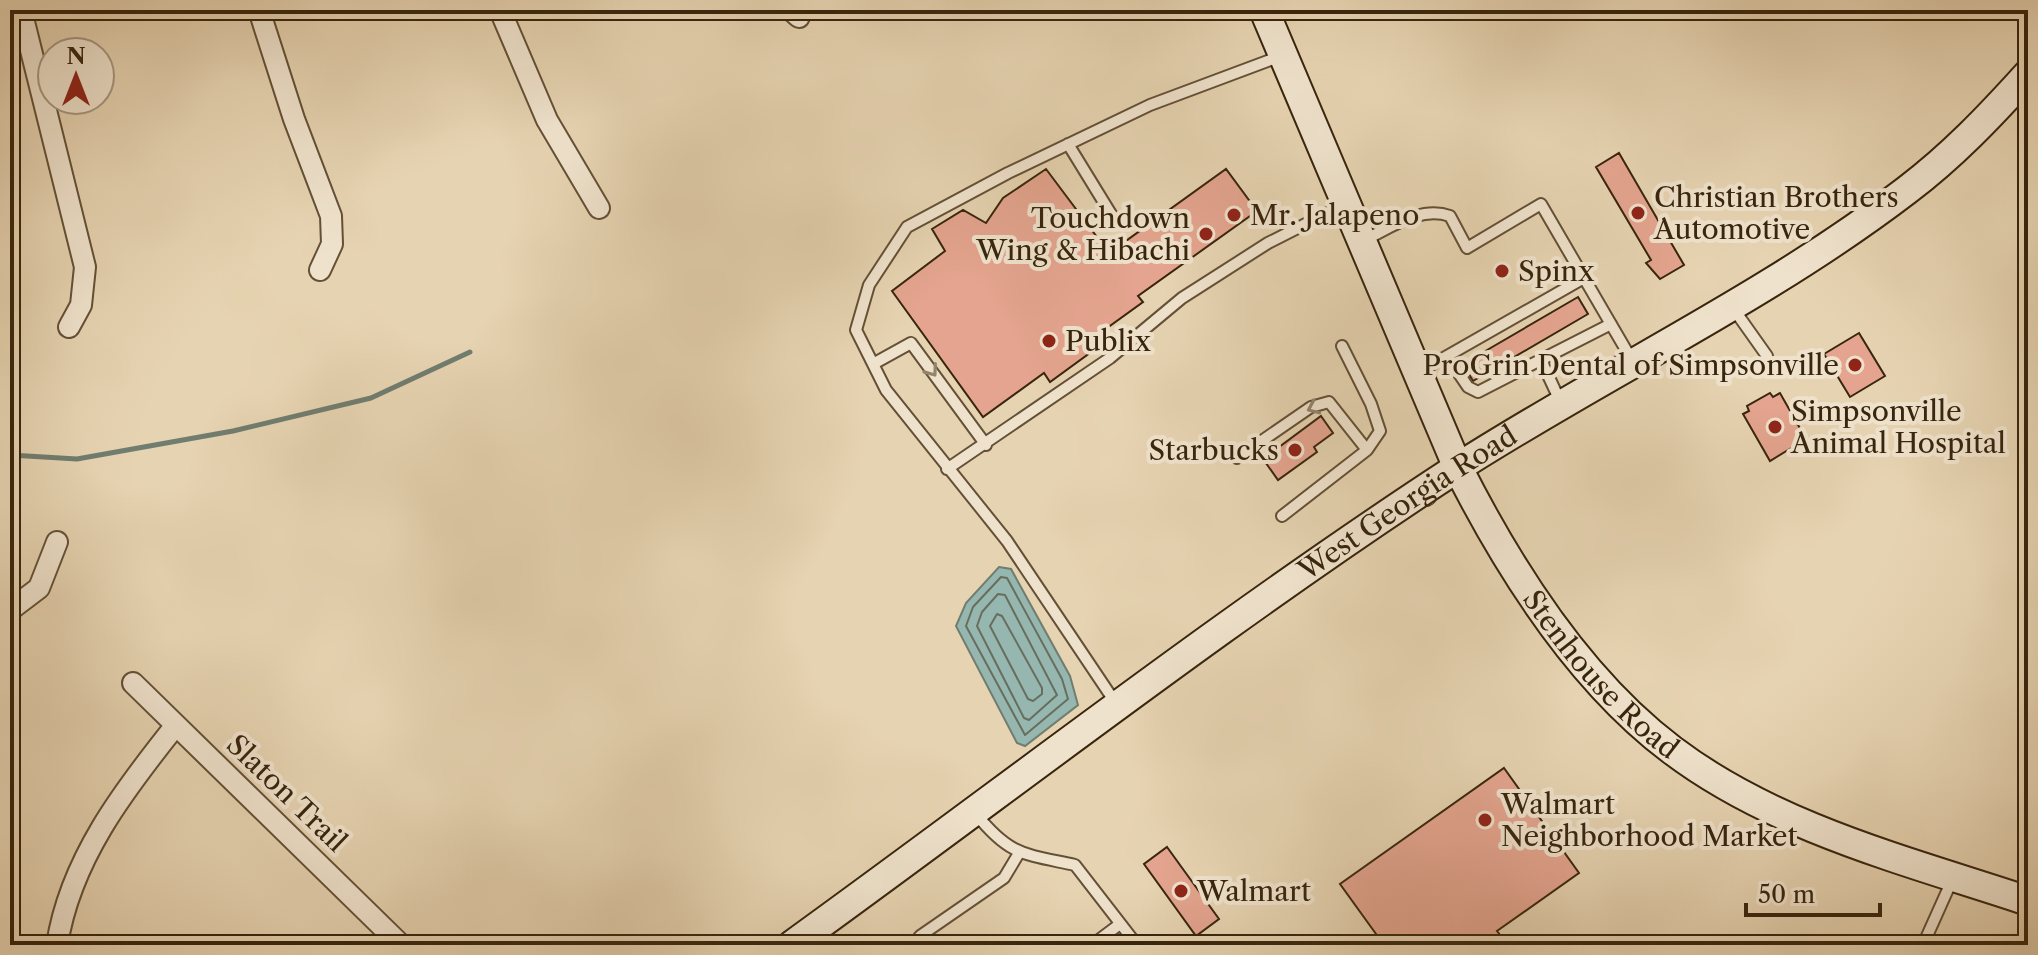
<svg xmlns="http://www.w3.org/2000/svg" width="2038" height="955" font-family="'Libre Caslon Text',serif">
<rect width="100%" height="100%" fill="#e6d3b1"/>
<filter id="stains"><feTurbulence type="fractalNoise" baseFrequency=".0025" numOctaves="4"/><feColorMatrix values="0 0 0 0 .2 0 0 0 0 .09 0 0 0 0 .02 0 0 0 .5 -.17"/></filter>
<radialGradient id="worn" r=".72"><stop offset=".6" stop-color="#630" stop-opacity="0"/><stop offset="1" stop-color="#630" stop-opacity=".3"/></radialGradient>
<!-- water -->
<path fill="#96b7b0" stroke="#707d6f" stroke-width="2" d="M999 567 1011 569 1070 676 1078 705 1025 746 1017 743 956 626 966 603Z"/>
<g fill="none" stroke-linecap="round" stroke-linejoin="round">
<!-- shore -->
<path stroke="#676e5e" stroke-width="2" d="M1001 577 1007 578 1062 679 1068 699 1025 735 966 626 973 607Z
M998 594 1005 595 1057 695 1029 720 1024 718 977 626 982 612Z
M997 614 1002 616 1042 688V694L1033 701 1028 699 990 626Z"/>
<!-- stream -->
<path stroke="#707d6f" stroke-width="5" d="M10 455 77 459 233 431 371 398 470 352"/>
</g>
<!-- building -->
<path fill="#e4a48f" stroke="#38250d" stroke-width="2" d="M1619 153 1684 265 1660 279 1646 263 1651 260 1596 167Z
M1046 169 1109 253 1226 169 1257 211 1138 296 1143 302 1103 331 1109 339 1050 382 1044 373 983 417 892 291 945 251 932 229 963 210 986 223 1003 198Z
M1578 297 1588 314 1473 381 1463 364Z
M1859 333 1885 376 1850 397 1824 354Z
M1770 393 1773 397 1780 393 1806 439 1770 461 1743 414 1749 411 1747 406Z
M1321 416 1333 433 1314 447 1317 452 1278 480 1263 459Z
M1504 768 1579 873 1497 931 1508 945H1384L1340 884Z
M1167 847 1219 919 1196 936 1144 864Z"/>
<g fill="none" stroke-linecap="round" stroke-linejoin="round">
<defs>
<path id="lane" d="M1068 144 1111 214
M1362 241C1389 229 1420 205 1450 216L1467 248 1541 204 1633 362
M1733 308 1767 356
M1447 356 1468 387 1478 392 1611 324
M1541 360 1560 401
M873 364 911 343 986 445
M1419 372 1584 278
M1237 458 1311 407 1329 402 1367 450
M947 469 1110 358 1182 298 1268 243 1343 205
M1282 516 1367 450 1380 431 1371 404 1342 346
M1115 702 1007 541 886 390 856 330 869 285 907 227 1008 173 1150 105 1281 56
M976 814C1010 856 1024 854 1075 865L1137 945
M923 945 920 936 1004 878 1019 853
M1092 945 1120 924
M1923 945 1953 878"/>
<path id="street" d="M21 10 85 267 81 305 69 327
M259 10 294 119 331 216 332 244 320 270
M500 10 547 120 599 208
M791 10 799 17
M10 610 39 588 57 542
M133 683 401 945
M57 945C70 860 124 790 176 725"/>
<g id="secondary">
<path id="s1" d="M1264 10 1458 468C1510 571 1579 680 1672 750 1775 828 1908 861 2028 901"/>
<path id="s2" d="M792 945C1012 786 1227 618 1454 470 1603 374 1766 298 1907 190 1952 156 1990 116 2028 74"/>
</g>
</defs>
<!-- lane casing -->
<use href="#lane" stroke="#645036" stroke-width="14"/>
<!-- street casing -->
<use href="#street" stroke="#645036" stroke-width="24"/>
<!-- secondary casing -->
<use href="#secondary" stroke="#38250d" stroke-width="32"/>
<!-- lane -->
<use href="#lane" stroke="#efe2cc" stroke-width="10"/>
<!-- street -->
<use href="#street" stroke="#efe2cc" stroke-width="20"/>
<!-- secondary -->
<use href="#secondary" stroke="#efe2cc" stroke-width="28"/>
</g>
<!-- one-way arrows -->
<defs><path id="oneway-chevron" d="M-2-3.5L2.5 0L-2 3.5" fill="none" stroke-width="1.6" stroke-linecap="round" stroke-linejoin="round" transform="scale(2)"/></defs>
<g stroke="#94846c">
<use href="#oneway-chevron" transform="translate(932 371) rotate(54)"/>
<use href="#oneway-chevron" transform="translate(1313 408) rotate(156)"/>
</g>
<!-- markers -->
<g fill="#8f2418" stroke="#efe2cc" stroke-width="3">
<circle cx="1638" cy="213" r="8"/>
<circle cx="1234" cy="215" r="8"/>
<circle cx="1206" cy="234" r="8"/>
<circle cx="1502" cy="271" r="8"/>
<circle cx="1049" cy="341" r="8"/>
<circle cx="1855" cy="365" r="8"/>
<circle cx="1775" cy="427" r="8"/>
<circle cx="1295" cy="450" r="8"/>
<circle cx="1485" cy="820" r="8"/>
<circle cx="1181" cy="891" r="8"/>
</g>
<g text-anchor="middle" stroke-width="8" stroke-linejoin="round" paint-order="stroke">
<!-- poi labels -->
<g font-size="28" fill="#38250d" stroke="#efe2cc" text-anchor="start">
<text x="1654" y="207">Christian Brothers<tspan x="1654" dy="32">Automotive</tspan></text>
<text x="1250" y="225">Mr. Jalapeno</text>
<text x="1190" y="228" text-anchor="end">Touchdown<tspan x="1190" dy="32">Wing &amp; Hibachi</tspan></text>
<text x="1518" y="281">Spinx</text>
<text x="1065" y="351">Publix</text>
<text x="1839" y="375" text-anchor="end">ProGrin Dental of Simpsonville</text>
<text x="1791" y="421">Simpsonville<tspan x="1791" dy="32">Animal Hospital</tspan></text>
<text x="1279" y="460" text-anchor="end">Starbucks</text>
<text x="1501" y="814">Walmart<tspan x="1501" dy="32">Neighborhood Market</tspan></text>
<text x="1197" y="901">Walmart</text>
</g>
<!-- street labels -->
<g font-size="28" fill="#38250d" stroke="#efe2cc">
<text dy="10" stroke="none"><textPath href="#s2" startOffset="758">West Georgia Road</textPath></text>
<text dy="10" stroke="none"><textPath href="#s1" startOffset="750">Stenhouse Road</textPath></text>
<text transform="translate(287 793) rotate(44)" y="10">Slaton Trail</text>
</g>
</g>
<!-- margin -->
<rect width="2038" height="955" fill="none" stroke="#e6d3b1" stroke-width="40"/>
<rect x="12" y="12" width="2014" height="931" fill="none" stroke="#38250d" stroke-width="4"/>
<rect x="20" y="20" width="1998" height="915" fill="none" stroke="#38250d" stroke-width="2"/>
<!-- north arrow -->
<g transform="translate(76 76)"><circle r="38" fill="#efe2cc" stroke="#a69680" stroke-width="2"/>
<path d="M0-6L14 30L0 20L-14 30Z" fill="#8f2418"/>
<text y="-12" font-size="22" font-weight="bold" text-anchor="middle" fill="#38250d">N</text>
</g>
<!-- scale -->
<path d="M1746 903v12h134v-12" fill="none" stroke="#38250d" stroke-width="4"/>
<text x="1758" y="903" font-size="24" fill="#38250d" stroke="#efe2cc" stroke-width="6" paint-order="stroke">50 m</text>
<rect width="100%" height="100%" filter="url(#stains)"/>
<rect width="100%" height="100%" fill="url(#worn)"/>
</svg>
